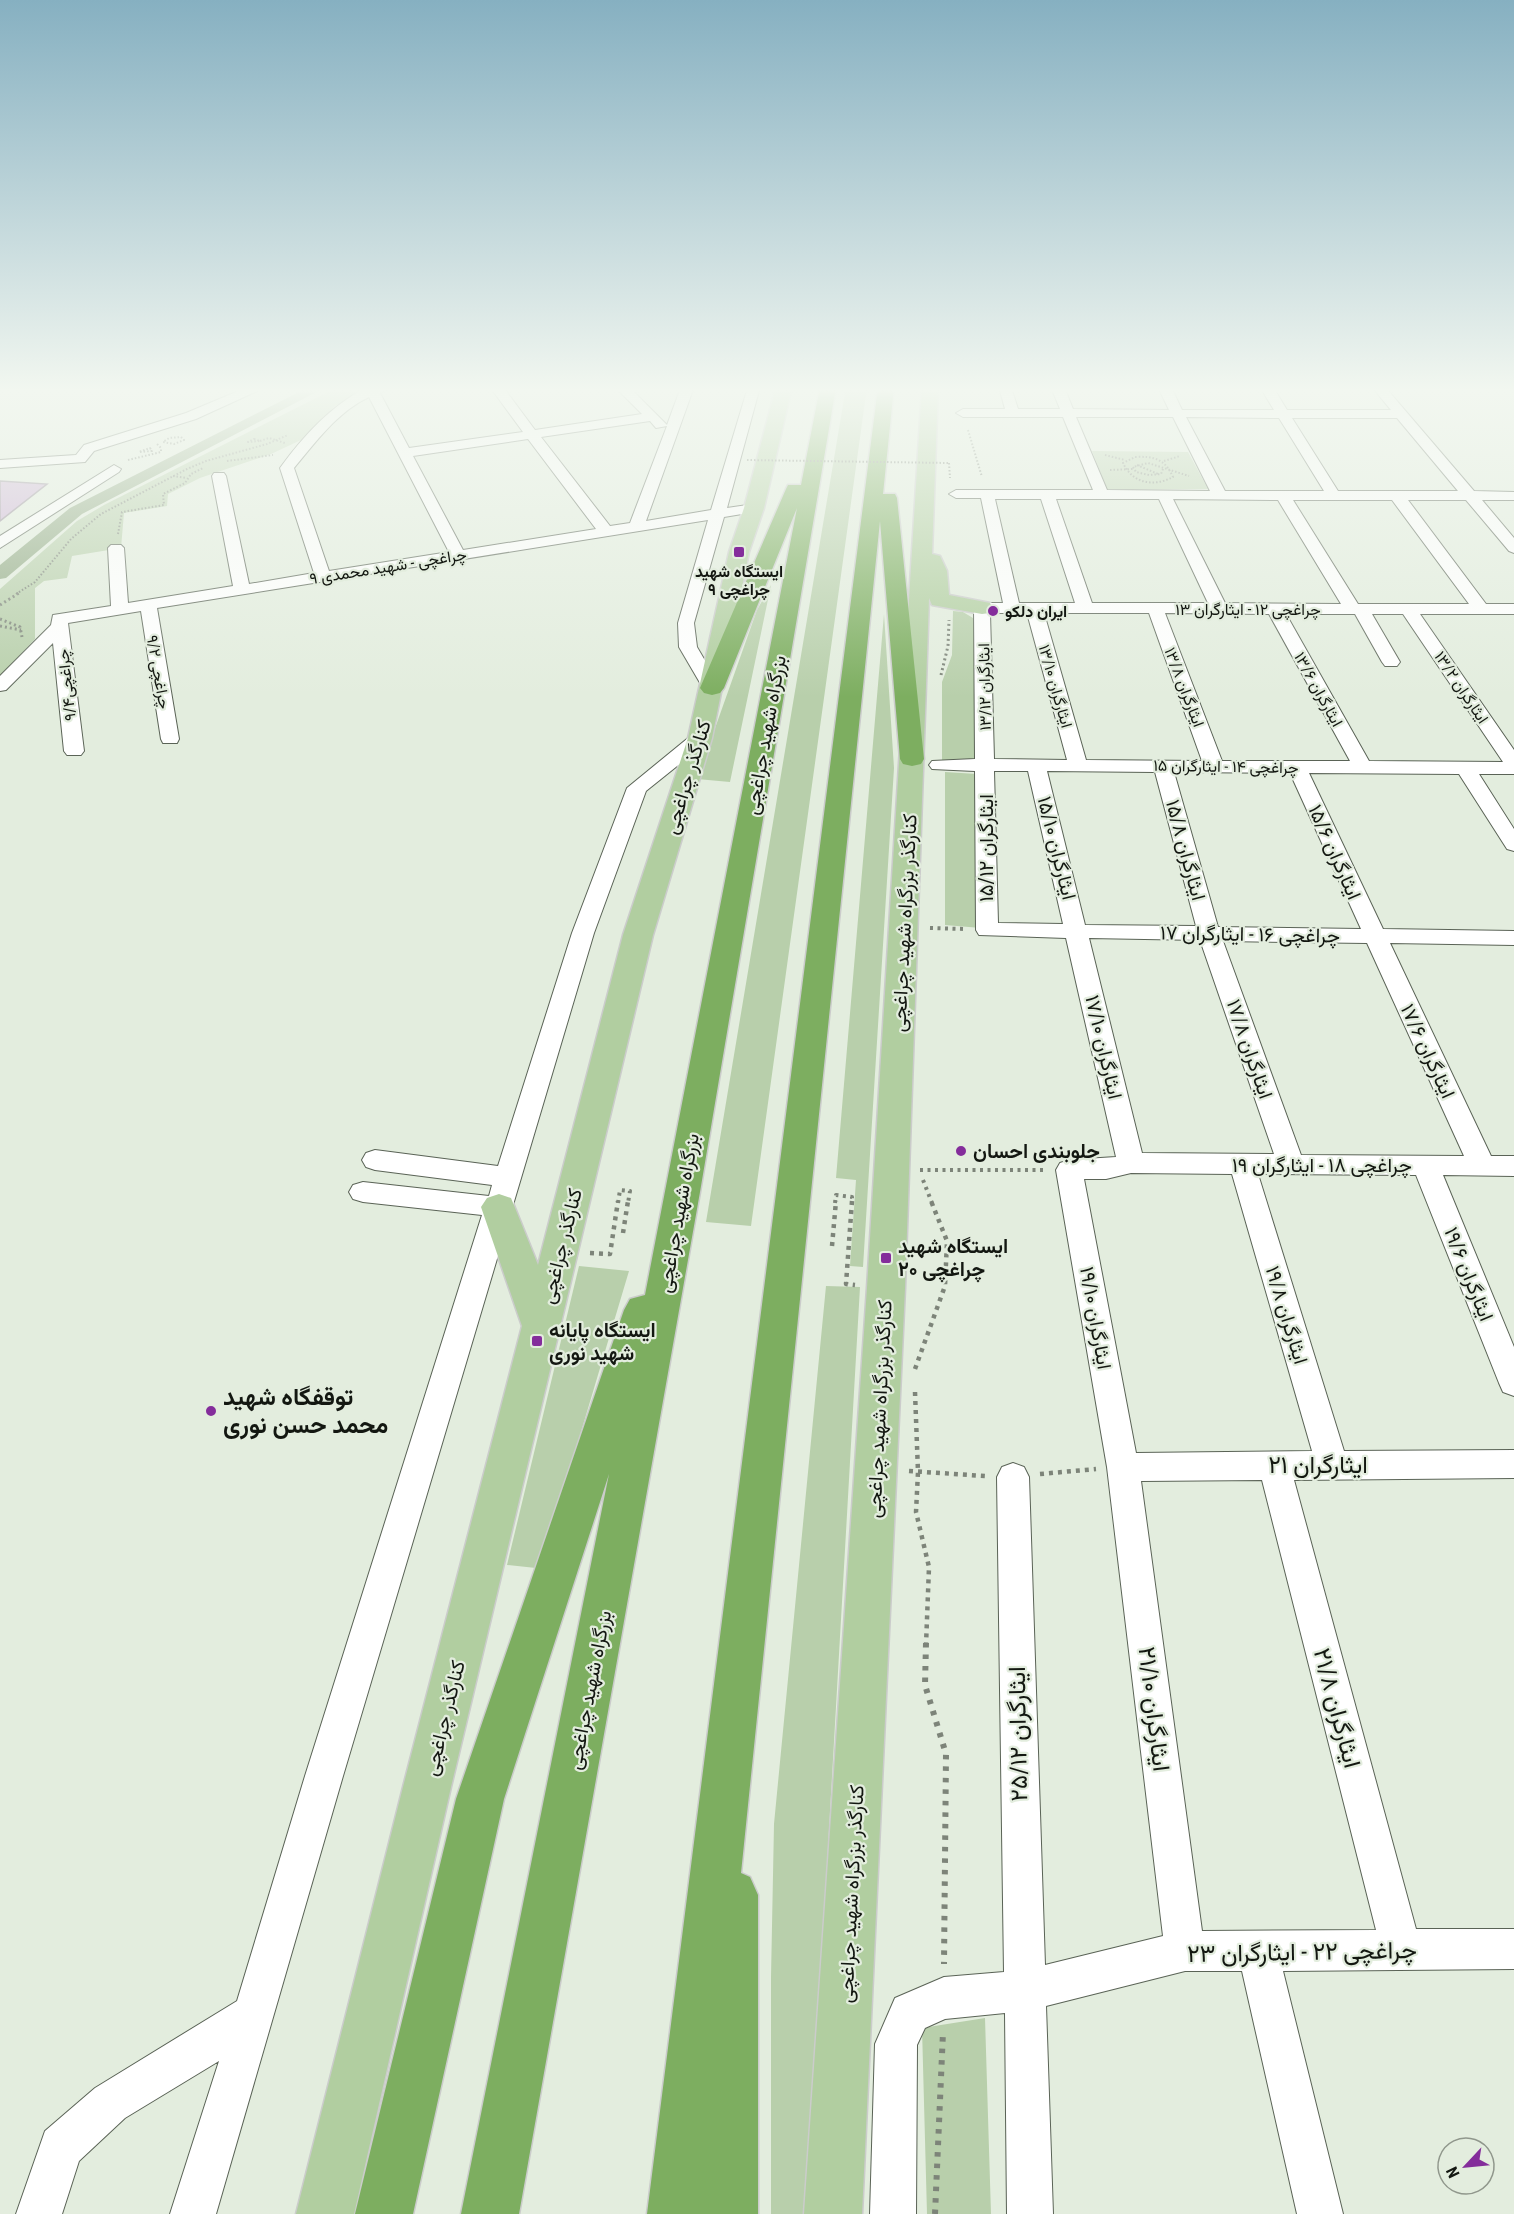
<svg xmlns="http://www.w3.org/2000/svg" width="1514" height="2214" font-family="'Roboto Condensed',Vazirmatn,sans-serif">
<rect width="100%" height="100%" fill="#e3edde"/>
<!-- green -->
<path fill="#b8cfab" d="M338 387H371L335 406 301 440 271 454 200 478 168 494 167 506 124 513 121 548 72 556 67 578 44 581 35 588V639L0 676V589L77 521 104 505Z
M846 387H867L751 1226 706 1222Z
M1092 451 1188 452 1208 489H1107Z
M771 585 730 782 697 779 757 610Z
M953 611 963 612 973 618 975 628 979 762 942 760V682L952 655Z
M884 614 894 768 863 1267 850 1266 856 1180 836 1178Z
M945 772 977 774 981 928 945 925Z
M579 1266 629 1271 569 1472 536 1568 507 1565Z
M826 1286 860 1287 807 2214H771V1977L774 1824Z
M985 2018 991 2214H927L922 2028Z"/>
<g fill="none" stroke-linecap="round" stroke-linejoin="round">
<!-- canal -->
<path fill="#93ab86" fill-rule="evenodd" d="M309 387H326L82 514 6 578 0 579V565L70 508Z"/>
</g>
<!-- building -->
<path fill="#cdb2d6" stroke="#988e9b" stroke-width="1.5" d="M0 481 47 484 0 521Z"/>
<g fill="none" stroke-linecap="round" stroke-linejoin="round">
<defs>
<path id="minor" d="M248 387H266L196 419 94 451 85 462 0 468V460L76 455 84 445 186 413Z
M367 387H393L380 393 409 448 523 432 490 387H503L535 430 642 414 615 387H629L667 425 681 387H694L646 521 711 510 748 387H760L727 508 754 504 761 508 754 512 724 517 694 623 697 647 721 688 718 692H706L703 688 679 647 678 623 708 520 157 608 179 739 177 743H163L161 739 141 611 68 623 84 751 81 755H67L64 751 53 643 6 690 0 691V676L51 625 53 615 111 606 108 548 111 545H121L124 548 128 603 233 586 212 476 214 473H224L226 476 249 584 314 573 280 468C305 434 330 407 367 387ZM369 397 449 552 329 571 294 468C316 442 337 412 369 397ZM650 421 656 428 667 426 630 523 610 526 541 437ZM528 439 596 529 463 550 413 456Z
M999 387H1011L1018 409H1060L1051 387H1064L1073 409 1169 410 1158 387H1171L1182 410H1274L1260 387H1273L1287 410H1391L1372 387H1385L1474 491 1514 492V500H1482L1514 538V553L1509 551 1466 500H1408L1486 604H1514V614H1420L1514 750V774H1479L1514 829V851L1507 849 1459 774 1309 773 1383 929 1514 931V945L1390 943 1491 1156H1514V1176L1443 1175 1514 1347V1396L1503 1392 1499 1383 1416 1175 1258 1174 1344 1451 1514 1450V1478L1294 1480 1416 1929H1514V1969L1283 1971 1343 2214H1297L1242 1971H1185L1046 2006 1053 2214H1007L1005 2013 945 2019 925 2028 917 2045 916 2214H870L875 2044 895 1998 944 1977 1004 1972 997 1477 1002 1467 1013 1463 1024 1467 1029 1477 1045 1965 1163 1936 1107 1467 1056 1170 1060 1163 1069 1160 1116 1157 1066 938 979 935 976 930 975 771 932 769 929 765 932 761 975 759 974 608 982 603H1003L981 498H956L949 494 956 490H1093L1063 417H963L956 413 963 409H1005ZM1076 417H1173L1210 491 1107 490ZM1186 417 1279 418 1324 491H1225ZM1292 418H1397L1458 491H1338ZM995 499H1041L1075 603H1019ZM1056 499H1159L1208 603H1092ZM1173 499 1278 500 1341 604 1225 603ZM1293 500H1392L1469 604H1358ZM990 613H1027L1067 760 994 759ZM1044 613H1149L1202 761 1086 760ZM1165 613 1269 614 1350 761H1222ZM1286 614H1355L1382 662 1385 666H1397L1400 662 1372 614H1403L1503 762 1369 761ZM994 771H1028L1063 924 998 923ZM1047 771 1155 772 1196 926 1085 925ZM1174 772 1290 773 1361 929 1218 927ZM1089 938 1200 940 1274 1154 1142 1153ZM1223 941 1367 943 1464 1156 1301 1155ZM1131 1173 1232 1174 1312 1451 1136 1453 1084 1179H1106ZM1262 1480 1376 1930 1202 1931 1141 1481Z
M114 465 121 469 119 472 0 548V536Z
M700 732 707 734 709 738 707 742 646 791 594 933 343 1776 216 2214H170L219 2061 125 2118 79 2161 62 2214H16L45 2131 95 2088 237 2001 305 1776 482 1215 363 1202 353 1199 349 1192 353 1185 363 1182 489 1196 492 1185 375 1170 366 1167 362 1160 366 1153 375 1150 498 1166 572 933 627 788 693 734Z"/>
<path id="major" d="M776 387H792L764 508 749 552 712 738 653 935 451 1787 354 2214H296L403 1787 522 1326 481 1207 487 1198 499 1194 511 1198 538 1265 623 935 688 738 729 552 744 508Z
M922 387H938L932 554 940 556 947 571 949 595 990 603 993 608 990 613 982 614 932 605 929 598 905 1288 862 2214H804L867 1288Z"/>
<path id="highway" d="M820 387H836L700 1192 519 2214H461L609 1474 504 1799 413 2214H355L456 1799 624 1310 630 1299 645 1295 797 508 724 688 720 693 712 695 704 693 700 688 786 489 788 485H801Z
M878 387H894L883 494H895L897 498 924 759 921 764 912 766 903 764 900 759 880 521 741 1873 750 1877 758 1895V2214H647Z"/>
</defs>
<!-- minor casing -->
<use href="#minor" stroke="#5a6356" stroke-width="2"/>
<!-- major casing -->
<use href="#major" stroke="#cbcccb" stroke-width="3"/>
<!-- highway casing -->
<use href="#highway" stroke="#cbcccb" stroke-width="3"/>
<!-- path-far4 -->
<path stroke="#7d8479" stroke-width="2" stroke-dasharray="1.5 2" stroke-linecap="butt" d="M968 430 982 477
M181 437 184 440 174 444 163 442 169 438Z
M254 439 260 441 248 442Z
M260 441 269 438 285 443
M150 448 152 451 139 452Z
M1105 455 1125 460
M1135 457C1154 456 1165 459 1173 477 1154 487 1133 484 1123 463Z
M128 460 161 452V448L156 443
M227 461 273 455
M1164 461 1180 456
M949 463 950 478
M1137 465 1158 474
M1163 469 1161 474 1149 475 1136 472 1133 467 1148 463 1189 476
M1110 470 1133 469
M173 476 187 478
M118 534 122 512 164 505 163 494 185 483 191 474 203 468
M16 594 35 582 71 539 101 514 187 469 206 461 267 444 288 435"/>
<!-- path-far3 -->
<path stroke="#7d8479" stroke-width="3" stroke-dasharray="2 3" stroke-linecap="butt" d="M0 605 19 593
M0 619 20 627 22 637
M0 626 21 630
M941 675 948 646 949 620"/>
<!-- path-far2 -->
<path stroke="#7d8479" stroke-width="4" stroke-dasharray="3 4.5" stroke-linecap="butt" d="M930 928 965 929
M920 1170H1044
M923 1180 932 1203
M618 1203 620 1190 630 1191 628 1203
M835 1203 836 1195 852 1197V1203"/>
<!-- path-far1 -->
<path stroke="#7d8479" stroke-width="4.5" stroke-dasharray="4 5" stroke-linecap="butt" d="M852 1201 846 1284 855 1285
M623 1233 628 1201
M832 1246 836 1201
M590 1253 610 1254 618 1201
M915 1369 945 1286 947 1241 931 1201
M915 1392 918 1472 916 1512 929 1567 926 1645
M909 1471 985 1476
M1040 1474 1096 1469"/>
<!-- path -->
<path stroke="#7d8479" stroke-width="6" stroke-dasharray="4.5 7" stroke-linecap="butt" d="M926 1643 925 1685 946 1754 944 1964
M935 2214 943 2032"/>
<!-- minor -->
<use href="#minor" fill="#fff" fill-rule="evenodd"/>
<!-- major -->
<use href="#major" fill="#b1cea0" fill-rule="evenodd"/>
<!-- highway -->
<use href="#highway" fill="#7dae60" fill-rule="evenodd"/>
<!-- path-bridge -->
<path stroke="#7d8479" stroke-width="2" stroke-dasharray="1.5 2" stroke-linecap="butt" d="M747 460 948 463"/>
</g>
<!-- sky -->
<linearGradient id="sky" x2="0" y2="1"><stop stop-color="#86b0c1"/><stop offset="0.56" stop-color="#f2f7f0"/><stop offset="1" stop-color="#f2f7f0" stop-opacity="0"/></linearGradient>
<rect width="1514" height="697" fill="url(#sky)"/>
<!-- markers -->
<g fill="#842d9b" stroke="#e3edde" stroke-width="2">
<rect x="733" y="546" width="12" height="12" rx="3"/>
<circle cx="993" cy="611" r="6"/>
<circle cx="961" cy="1151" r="6"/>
<rect x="880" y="1252" width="12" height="12" rx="3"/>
<rect x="531" y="1335" width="12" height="12" rx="3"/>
<circle cx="211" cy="1411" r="6"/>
</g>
<g text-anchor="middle" stroke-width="4.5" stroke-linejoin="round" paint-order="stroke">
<!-- far-street labels -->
<g font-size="16" fill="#131711" stroke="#e3edde">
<text transform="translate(388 566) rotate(-9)" y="6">۹ چراغچی - شهید محمدی</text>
<text x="1248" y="615">چراغچی ۱۲ - ایثارگران ۱۳</text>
<text transform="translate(159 672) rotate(80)" y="6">۹/۲ چراغچی</text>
<text transform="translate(66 685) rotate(-96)" y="6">۹/۴چراغچی</text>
<text transform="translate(1056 686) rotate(74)" y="6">ایثارگران ۱۳/۱۰</text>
<text transform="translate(984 687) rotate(-91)" y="6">ایثارگران ۱۳/۱۲</text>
<text transform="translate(1185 687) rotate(69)" y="6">ایثارگران ۱۳/۸</text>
<text transform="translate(1462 687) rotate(56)" y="6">ایثارگران ۱۳/۲</text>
<text transform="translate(1319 689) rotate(61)" y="6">ایثارگران ۱۳/۶</text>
<text transform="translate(1226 766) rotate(1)" y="6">چراغچی ۱۴ - ایثارگران ۱۵</text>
</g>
<!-- far-poi labels -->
<g font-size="16" font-weight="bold" fill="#131711" stroke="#e3edde">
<text x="739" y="577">ایستگاه شهید<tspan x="739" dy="18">چراغچی ۹</tspan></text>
<text x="1005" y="617" text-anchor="start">ایران دلکو</text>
</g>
<!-- street labels -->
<g font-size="20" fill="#131711" stroke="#e3edde">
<text transform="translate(765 735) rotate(-80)" y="7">بزرگراه شهید چراغچی</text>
<text transform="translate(687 777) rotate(-73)" y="7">کنارگذر چراغچی</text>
<text transform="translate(986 848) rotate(-90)" y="7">ایثارگران ۱۵/۱۲</text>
<text transform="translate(1057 848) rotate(76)" y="7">ایثارگران ۱۵/۱۰</text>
<text transform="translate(1186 850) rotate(75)" y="7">ایثارگران ۱۵/۸</text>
<text transform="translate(1335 852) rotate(66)" y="7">ایثارگران ۱۵/۶</text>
<text transform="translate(904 923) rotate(-87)" y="7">کنارگذر بزرگراه شهید چراغچی</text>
<text transform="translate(1250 934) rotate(1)" y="7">چراغچی ۱۶ - ایثارگران ۱۷</text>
<text transform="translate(1104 1047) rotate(77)" y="7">ایثارگران ۱۷/۱۰</text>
<text transform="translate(1250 1049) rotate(71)" y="7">ایثارگران ۱۷/۸</text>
<text transform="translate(1428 1051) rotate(65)" y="7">ایثارگران ۱۷/۶</text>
<text x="1322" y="1172">چراغچی ۱۸ - ایثارگران ۱۹</text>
<text transform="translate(678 1213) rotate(-80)" y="7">بزرگراه شهید چراغچی</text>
<text transform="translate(561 1246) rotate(-76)" y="7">کنارگذر چراغچی</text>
<text transform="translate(1469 1274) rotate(68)" y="7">ایثارگران ۱۹/۶</text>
<text transform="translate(1287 1315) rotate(73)" y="7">ایثارگران ۱۹/۸</text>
<text transform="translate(1096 1318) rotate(80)" y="7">ایثارگران ۱۹/۱۰</text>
<text transform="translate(879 1409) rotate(-87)" y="7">کنارگذر بزرگراه شهید چراغچی</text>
<text transform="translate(589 1690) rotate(-79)" y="7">بزرگراه شهید چراغچی</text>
<text transform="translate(444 1718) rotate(-76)" y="7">کنارگذر چراغچی</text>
<text transform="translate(851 1894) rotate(-87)" y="7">کنارگذر بزرگراه شهید چراغچی</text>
</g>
<!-- poi labels -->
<g font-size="20" font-weight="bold" fill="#131711" stroke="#e3edde" text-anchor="start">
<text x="973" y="1158">جلوبندی احسان</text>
<text x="898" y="1253">ایستگاه شهید<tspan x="898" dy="23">چراغچی ۲۰</tspan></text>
<text x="549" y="1337">ایستگاه پایانه<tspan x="549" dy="23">شهید نوری</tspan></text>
</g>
<!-- near-poi labels -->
<g font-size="24" font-weight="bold" fill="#131711" stroke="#e3edde" text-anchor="start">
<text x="223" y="1405">توقفگاه شهید<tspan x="223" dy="28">محمد حسن نوری</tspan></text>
</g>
<!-- near-street labels -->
<g font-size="24" fill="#131711" stroke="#e3edde">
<text x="1318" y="1473">ایثارگران ۲۱</text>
<text transform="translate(1337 1708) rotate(75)" y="8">ایثارگران ۲۱/۸</text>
<text transform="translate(1154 1709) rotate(83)" y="8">ایثارگران ۲۱/۱۰</text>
<text transform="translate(1018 1734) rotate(-91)" y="8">ایثارگران ۲۵/۱۲</text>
<text transform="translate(1302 1952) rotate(-1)" y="8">چراغچی ۲۲ - ایثارگران ۲۳</text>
</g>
</g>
<!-- north arrow -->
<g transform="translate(1466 2166) rotate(244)"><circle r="28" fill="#e3edde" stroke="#90978c" stroke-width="1.5"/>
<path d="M0-4.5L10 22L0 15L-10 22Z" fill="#842d9b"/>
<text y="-9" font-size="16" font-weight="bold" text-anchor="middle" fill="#131711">N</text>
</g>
</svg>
